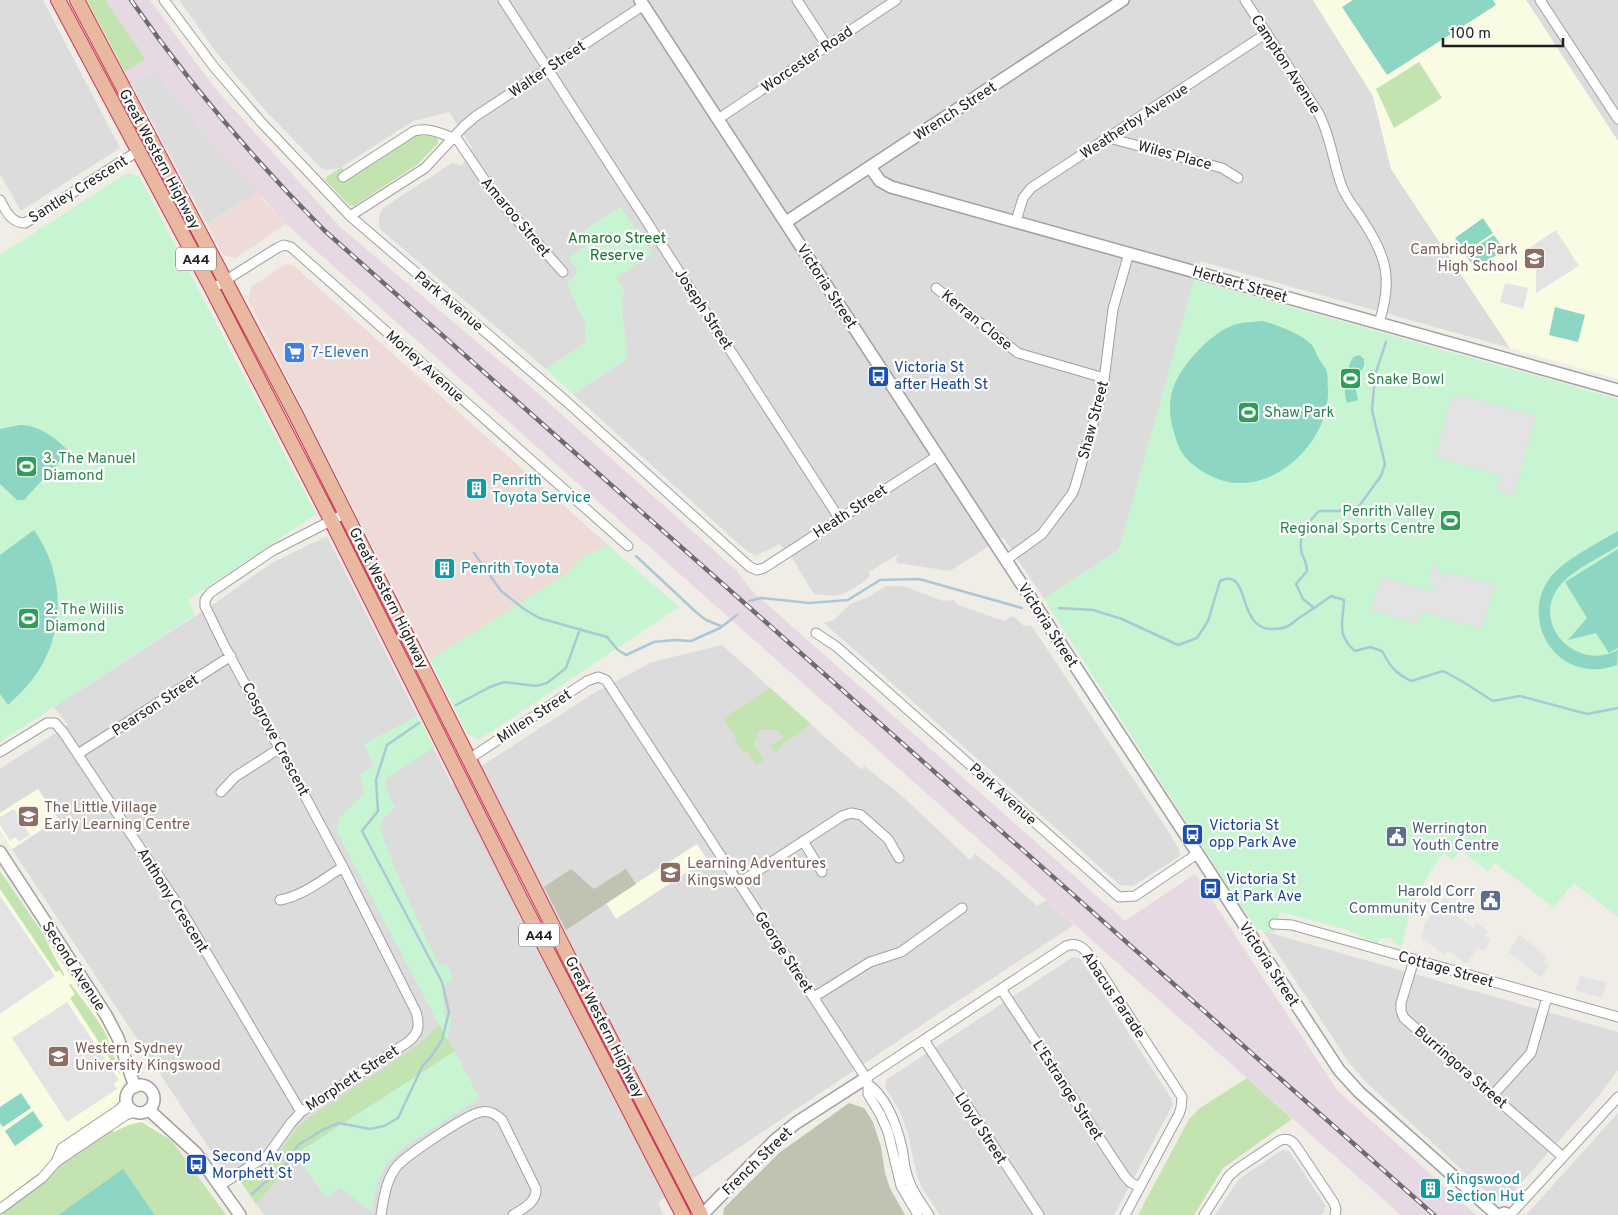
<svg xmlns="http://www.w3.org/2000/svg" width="1618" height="1215" font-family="Overpass,sans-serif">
<rect width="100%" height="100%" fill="#efede6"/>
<!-- residential -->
<path fill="#dddcdc" d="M0 0H43L120 148 21 211 0 174Z
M179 0H1313L1373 96 1391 169 1510 348 1200 261 1119 550 1044 599 1003 537 950 571 897 563 896 557 899 555 898 554 869 572 870 576 862 583 845 593 836 596 814 594 792 558 780 544 755 556 741 546 573 394 627 359 621 298 616 278 621 207 585 230 592 242 569 258 577 268 576 275 567 284 585 322 586 343 546 369 382 231 379 226V216L383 208 452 163 462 166 472 148 449 112 413 121 340 168 327 170 321 168 264 109 216 52Z
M1526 0H1618V141Z
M155 71 196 123 258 191 207 224 132 85Z
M327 536 452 785 594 693 652 662 722 645 862 770 864 766 902 796 970 860 975 854 1007 879 1037 906 1046 900 1074 925 944 1010 658 1202 663 1215H264L231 1168 228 1170 222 1168 12 849 58 819 38 789 0 813V769L68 725 54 707 220 600 270 564Z
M886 586H904L943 601 953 600 959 605 1004 621 1013 616 1024 626 1031 625 1170 834 1180 851V856L1133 886 1120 885 824 623 834 620 850 604 868 597Z
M1263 931 1618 1032V1070L1597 1098 1505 1201H1496L1367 1083 1350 1064Z
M1073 957 1080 958 1171 1098 1173 1104 1170 1110 1114 1215H940L922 1188 917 1176 908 1134 900 1112 885 1087 886 1080Z
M1618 1113V1215H1526Z
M1282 1150 1289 1151 1325 1205 1324 1212 1320 1215H1215L1239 1179Z"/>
<!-- commercial -->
<path fill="#eedbd7" d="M258 191 264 201 286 224 236 258 223 255 207 224Z
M286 264 293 265 608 545 581 558 568 573 430 660 248 300 251 287Z"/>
<!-- industrial -->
<path fill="#e7d9e3" d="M105 0H150L196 63 220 94 339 226 540 395 737 571 751 590 1125 921 1195 874 1337 1090 1476 1215H1401L286 224 196 123 155 71 132 85 125 72 146 59Z"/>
<!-- education -->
<path fill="#f9fce2" d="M1313 0H1526L1618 141V379L1510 348 1391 169 1373 96Z
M38 789 58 819 12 849 0 830V813Z
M697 844 707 859 616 919 606 903Z
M0 871 112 1039 124 1075 123 1101 134 1118 141 1119 156 1129 170 1140 225 1215H0Z"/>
<!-- construction -->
<path fill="#c0c2b2" d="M571 869 594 889 626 869 636 884 566 930 544 887Z
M849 1103 864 1108 873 1122 881 1147 885 1173 890 1188 905 1215H723L724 1208 779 1153Z"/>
<!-- grass -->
<path fill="#c3e4b1" d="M87 0H105L146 59 125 72Z
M1419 62 1442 98 1394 128 1376 89Z
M417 135 434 137 438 139V143L418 164 354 206 349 205 322 177 327 180 326 177 342 167 344 171 340 174 345 182Z
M770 688 811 724 779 747 780 749 775 753 770 746 783 738 778 730H759L754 744 764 760 756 765 746 750 743 752 734 738 736 737 723 718Z
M0 871 43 934 55 958 64 974V977L59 970 56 972 0 889Z
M71 984 97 1019 106 1034 121 1076 70 998 75 994 69 985Z
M439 1025 455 1051 296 1154 298 1157 256 1204 241 1182 274 1160 297 1128 308 1118 417 1046Z
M1247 1078 1292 1119 1223 1168 1194 1215H1138L1189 1119 1200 1108Z
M142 1122 172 1141 226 1215H155L123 1170 58 1215H2V1212L11 1207 45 1181 58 1166 111 1129 114 1132 128 1125Z"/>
<!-- park -->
<path fill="#c7f4d1" d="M127 173 139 176 316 514 188 600 195 615 0 742V255Z
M621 207 652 254 616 278 626 294 621 298 627 359 573 394 546 369 586 343 585 322 567 284 576 275 577 268 568 258 592 243 585 231Z
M1194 280 1618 399V917L1574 883 1553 907 1495 863 1488 872 1461 850 1453 860 1444 853 1432 868 1411 908 1401 948 1390 937 1380 939 1377 943 1345 929 1280 912 1274 933 1257 929 1236 899 1044 599 1119 550Z
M608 545 679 607 480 739 468 735 430 660 567 573 581 558Z
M418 716 434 748 386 779 387 791 395 807 382 820 380 829C397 876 417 921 440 966L446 963 454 979 442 987 445 1015 452 1017 447 1040 336 830 340 817 364 793 360 774 374 766 364 744Z
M455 1051 479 1098 404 1147C379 1166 376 1184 372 1212L340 1188 326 1198 296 1154Z"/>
<!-- pitch -->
<path fill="#8cd6c3" d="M1353 0H1493L1496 5 1387 75 1342 7Z
M1483 218 1493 233 1465 252 1455 238Z
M1494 235 1504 250 1475 269 1465 254Z
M1555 307 1585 315 1578 342 1549 335Z
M1263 321C1279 326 1298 332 1311 344 1314 347 1316 353 1318 357 1321 362 1326 368 1327 373 1328 378 1327 384 1328 389 1330 447 1263 506 1207 474 1194 467 1181 456 1177 442 1172 427 1168 413 1171 397 1174 371 1211 331 1237 324 1245 322 1255 322 1263 321Z
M1359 355 1364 359V365L1355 386 1358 400 1347 403C1342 385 1345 374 1353 357Z
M20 425C41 426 54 437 69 451L24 500H17L0 484V429Z
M34 530C66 575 66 636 32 680 25 689 16 697 8 705L0 694V555Z
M1618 531V546C1600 558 1571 570 1558 588 1531 626 1578 672 1618 650L1617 665C1608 668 1600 670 1590 669 1547 666 1524 615 1549 579 1562 561 1598 543 1618 531Z
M1618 549V648L1609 653 1596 633 1568 640 1587 618 1565 582Z
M21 1093 31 1108 3 1127 0 1123V1107Z
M33 1111 43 1126 15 1146 5 1131Z
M123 1169 155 1215H58Z"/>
<!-- parking -->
<path fill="#e3e3e3" d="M1556 230 1579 266 1536 293V271L1526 250Z
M1505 283 1528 288 1523 309 1500 302Z
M1462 395 1536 416 1514 496 1496 491 1500 475 1435 457 1450 402 1455 397Z
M1433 563 1438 565 1437 571 1439 573 1446 578 1448 572 1495 584 1482 629 1423 612 1418 624 1371 610 1381 577 1434 592 1430 575Z
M14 809 30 835 19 842 15 837 10 841 0 825V817Z
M0 896 55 976 0 1014Z
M1444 898 1456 907 1452 913 1473 928 1477 923 1488 931 1485 936 1490 940 1486 948 1483 951 1478 948 1466 964 1448 950 1444 955 1421 937 1424 932 1425 923Z
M1520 935 1547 957 1544 961 1549 966 1540 977 1508 952Z
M1580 976 1607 983 1602 998 1576 990Z
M67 1002 119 1080 114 1084 117 1089 67 1122 12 1038Z"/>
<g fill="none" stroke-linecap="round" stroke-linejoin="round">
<!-- stream -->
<path stroke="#abc8d8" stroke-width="2.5" d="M474 553 501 591 524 609 539 618 607 637 618 650 626 655 654 642 674 640 691 641 720 628 737 615
M636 556 697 613 706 620 721 626
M749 601 761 598 809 603 848 600 880 580 919 579 1022 608
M1059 608 1093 610 1122 619 1178 645 1197 638 1208 621 1220 581C1251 566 1236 628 1271 629 1276 629 1281 629 1286 627 1291 625 1295 621 1299 618 1310 611 1320 604 1331 596L1344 600C1343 622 1336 635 1355 651L1370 647 1382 651C1390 666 1395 673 1411 681L1443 671 1460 680 1493 701 1520 696 1587 714 1618 708
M1314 608 1303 599 1296 584 1307 571C1307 560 1302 558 1301 549 1299 531 1308 523 1319 511H1339L1359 506 1381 476 1385 464 1372 410 1375 375 1386 342
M456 705 490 687 504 682 536 686 547 683 566 668 580 629
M252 1194 286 1164 298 1145 324 1129 339 1123 370 1129 384 1126 398 1118 423 1065 430 1058 442 1040 449 1012 442 982 362 831 378 811 376 780 387 745 419 723"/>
<defs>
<path id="minor" d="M164 0 214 67 261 122 350 216 567 402 750 567 757 570 764 568 937 456
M503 0 839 518
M797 0 827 46
M1245 0 1319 114C1331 137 1333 163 1342 187 1347 199 1355 209 1362 219 1387 257 1393 279 1379 323
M1540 0 1618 119
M718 119 896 0
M455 136 494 194 563 272
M1109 138 1222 168 1238 178
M343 177 414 131C427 127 441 133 453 138
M0 200C6 211 11 223 25 223L138 151
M350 216 425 168 464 126 476 116 644 5
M1016 221 1023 198 1031 188 1267 33
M936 288 1018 353 1104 378
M212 289 277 248 284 245 291 247 628 546
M1006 560 1042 534 1072 494 1075 487 1103 388 1113 309 1129 253
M816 633 837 647 1119 897 1135 896 1197 854
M0 752 47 723H55L63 732 180 908 301 1112
M78 754 231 656
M469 759 587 681 598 677 606 680 866 1078 868 1084V1094L880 1114 888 1132 901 1186 918 1215
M221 792 235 777 280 748
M803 841 822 872
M739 883 842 816 851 813 861 815 888 839 899 858
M280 900C303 896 323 879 343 867
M1274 924 1292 925 1618 1017
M1414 960 1401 1003V1011L1404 1018 1563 1157
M1001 989 1124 1175 1130 1182 1139 1187
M814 997 870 962 901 952 962 908
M924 1040 1039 1215
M866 1078 1066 946C1077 942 1083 947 1090 956L1182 1097 1181 1108 1179 1114 1125 1215
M868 1084C887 1098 897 1126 902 1148 904 1157 904 1166 907 1175 911 1189 920 1202 929 1215
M1493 1095 1531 1053 1547 997
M56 1162 126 1115 134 1112
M219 1186 268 1155 291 1123 301 1112 408 1042C419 1033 420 1026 416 1012L343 867 223 643 205 606V600L210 593 272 551 346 513
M0 1209 42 1178 56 1162 62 1148 117 1111 127 1102
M381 1215C384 1197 386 1179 398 1165 409 1154 467 1114 481 1112 489 1110 496 1114 502 1120L536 1189C536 1203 524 1208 513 1215
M1204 1215 1229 1176 1237 1169 1279 1141C1286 1137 1292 1140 1296 1146L1334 1203 1336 1209 1335 1215
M1510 1215 1618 1097"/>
<path id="tertiary" d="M640 0 1339 1070 1359 1092 1497 1215
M870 167 880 181 891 187 1618 390
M786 222 1123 0
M0 852 106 1015 118 1038 135 1087
M126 1099a14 14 0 1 1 28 0a14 14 0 1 1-28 0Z
M149 1110 196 1153 240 1215
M702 1215 775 1140 796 1123 866 1078
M1499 1215 1504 1213 1510 1215"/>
<path id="trunk" d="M58 0 212 289 331 520 520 898 683 1215
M77 0 296 415 576 972 701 1215"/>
</defs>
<!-- minor casing -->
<use href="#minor" stroke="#a0a0a0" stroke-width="11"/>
<!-- tertiary casing -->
<use href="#tertiary" stroke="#a0a0a0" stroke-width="14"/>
<!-- trunk casing -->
<use href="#trunk" stroke="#ca3656" stroke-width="16"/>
<!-- minor -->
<use href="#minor" stroke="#fff" stroke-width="9"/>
<!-- tertiary -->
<use href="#tertiary" stroke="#fff" stroke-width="11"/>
<!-- trunk -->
<use href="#trunk" stroke="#e8b8a0" stroke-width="14"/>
<defs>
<path id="rail" d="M131 0C190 85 252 158 325 231L1434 1215"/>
</defs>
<!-- rail casing -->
<use href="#rail" stroke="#6d6d6d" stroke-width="4.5"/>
<!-- rail -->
<use href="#rail" stroke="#fff" stroke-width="2.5" stroke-dasharray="8" stroke-linecap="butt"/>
</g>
<!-- icons -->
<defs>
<symbol id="school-square" viewBox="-11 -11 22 22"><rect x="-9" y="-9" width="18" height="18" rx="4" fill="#8d6e63" stroke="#fff"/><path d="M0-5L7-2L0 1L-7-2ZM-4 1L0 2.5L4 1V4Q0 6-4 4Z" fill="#fff"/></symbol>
<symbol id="supermarket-square" viewBox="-11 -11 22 22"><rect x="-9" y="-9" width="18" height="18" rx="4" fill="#3f7fe0" stroke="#fff"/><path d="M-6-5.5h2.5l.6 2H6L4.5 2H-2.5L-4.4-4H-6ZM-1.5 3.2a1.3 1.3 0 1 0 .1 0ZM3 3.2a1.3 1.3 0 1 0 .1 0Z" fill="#fff"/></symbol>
<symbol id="bus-square" viewBox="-11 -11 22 22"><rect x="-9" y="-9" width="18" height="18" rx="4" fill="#1a4fb4" stroke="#fff"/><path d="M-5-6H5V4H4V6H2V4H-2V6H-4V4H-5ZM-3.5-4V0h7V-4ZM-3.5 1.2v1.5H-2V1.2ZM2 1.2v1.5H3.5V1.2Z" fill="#fff"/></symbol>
<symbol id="stadium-square" viewBox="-11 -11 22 22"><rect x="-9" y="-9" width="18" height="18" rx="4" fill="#2e9e5b" stroke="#fff"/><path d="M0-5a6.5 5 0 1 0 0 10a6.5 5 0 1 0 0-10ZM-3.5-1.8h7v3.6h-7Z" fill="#fff"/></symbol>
<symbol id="building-square" viewBox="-11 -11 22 22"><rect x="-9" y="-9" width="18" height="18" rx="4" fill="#0f9aa8" stroke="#fff"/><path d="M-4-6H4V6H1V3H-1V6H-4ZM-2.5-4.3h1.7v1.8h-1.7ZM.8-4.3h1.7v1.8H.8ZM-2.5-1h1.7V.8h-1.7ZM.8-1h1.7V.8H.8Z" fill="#fff"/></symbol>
<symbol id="civic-square" viewBox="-11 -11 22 22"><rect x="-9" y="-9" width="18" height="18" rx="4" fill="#5c6f8a" stroke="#fff"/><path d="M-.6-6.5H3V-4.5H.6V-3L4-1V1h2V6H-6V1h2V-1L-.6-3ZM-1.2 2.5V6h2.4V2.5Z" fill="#fff"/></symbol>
<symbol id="university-square" viewBox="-11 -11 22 22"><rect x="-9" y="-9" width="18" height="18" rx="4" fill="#8d6e63" stroke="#fff"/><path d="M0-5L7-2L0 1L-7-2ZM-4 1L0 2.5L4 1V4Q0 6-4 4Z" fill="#fff"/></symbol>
</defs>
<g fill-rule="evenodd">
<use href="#school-square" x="1522" y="246" width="25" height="25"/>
<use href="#supermarket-square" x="282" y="340" width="25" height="25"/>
<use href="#bus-square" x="866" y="364" width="25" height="25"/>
<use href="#stadium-square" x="1338" y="366" width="25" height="25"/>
<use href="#stadium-square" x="1236" y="400" width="25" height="25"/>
<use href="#stadium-square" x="14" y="454" width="25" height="25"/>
<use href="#building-square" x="464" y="476" width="25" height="25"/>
<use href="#stadium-square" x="1438" y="508" width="25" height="25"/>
<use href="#building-square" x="432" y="556" width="25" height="25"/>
<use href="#stadium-square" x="16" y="606" width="25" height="25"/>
<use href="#school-square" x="16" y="804" width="25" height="25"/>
<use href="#bus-square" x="1180" y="822" width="25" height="25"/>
<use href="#civic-square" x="1384" y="824" width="25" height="25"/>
<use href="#school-square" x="658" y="860" width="25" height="25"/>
<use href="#bus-square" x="1198" y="876" width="25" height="25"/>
<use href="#civic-square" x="1478" y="888" width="25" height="25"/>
<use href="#university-square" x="46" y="1044" width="25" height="25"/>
<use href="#bus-square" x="184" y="1152" width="25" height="25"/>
<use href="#building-square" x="1418" y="1176" width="25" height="25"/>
</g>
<g text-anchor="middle" stroke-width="4.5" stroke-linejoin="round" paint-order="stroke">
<!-- shield labels -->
<g fill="#fff" stroke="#626262" stroke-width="1">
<rect x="176" y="247.5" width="40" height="23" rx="4"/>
<rect x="519" y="923.5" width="40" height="23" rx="4"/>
</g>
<g font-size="14" font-weight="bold" fill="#1f1f1f">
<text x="196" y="264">A44</text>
<text x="539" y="940">A44</text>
</g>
<!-- street labels -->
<g font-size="15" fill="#1f1f1f" stroke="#fff">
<text transform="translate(807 59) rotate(-34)" y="5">Worcester Road</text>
<text transform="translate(1286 64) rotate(57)" y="5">Campton Avenue</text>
<text transform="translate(547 69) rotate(-34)" y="5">Walter Street</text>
<text transform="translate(955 111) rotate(-33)" y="5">Wrench Street</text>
<text transform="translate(1134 121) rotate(-33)" y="5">Weatherby Avenue</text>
<text transform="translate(1175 155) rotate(15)" y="5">Wiles Place</text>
<text transform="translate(160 159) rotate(62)" y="5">Great Western Highway</text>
<text transform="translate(78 189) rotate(-32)" y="5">Santley Crescent</text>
<text transform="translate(516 217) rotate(50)" y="5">Amaroo Street</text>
<text transform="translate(1240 284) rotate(16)" y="5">Herbert Street</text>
<text transform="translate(827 286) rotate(57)" y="5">Victoria Street</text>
<text transform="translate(449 301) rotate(40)" y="5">Park Avenue</text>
<text transform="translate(704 309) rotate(57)" y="5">Joseph Street</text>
<text transform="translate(977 320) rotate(39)" y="5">Kerran Close</text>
<text transform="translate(425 366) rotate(42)" y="5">Morley Avenue</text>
<text transform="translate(1093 420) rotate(-75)" y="5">Shaw Street</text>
<text transform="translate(850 511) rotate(-33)" y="5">Heath Street</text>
<text transform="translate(389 598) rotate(63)" y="5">Great Western Highway</text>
<text transform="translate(1048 625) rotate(57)" y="5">Victoria Street</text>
<text transform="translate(155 705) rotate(-33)" y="5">Pearson Street</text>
<text transform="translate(534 716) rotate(-33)" y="5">Millen Street</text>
<text transform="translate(276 739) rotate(62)" y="5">Cosgrove Crescent</text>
<text transform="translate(1003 794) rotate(42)" y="5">Park Avenue</text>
<text transform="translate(173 900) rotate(58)" y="5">Anthony Crescent</text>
<text transform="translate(784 952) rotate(57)" y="5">George Street</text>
<text transform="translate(1269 964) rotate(57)" y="5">Victoria Street</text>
<text transform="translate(74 966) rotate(57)" y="5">Second Avenue</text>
<text transform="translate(1446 969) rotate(16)" y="5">Cottage Street</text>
<text transform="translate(1114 995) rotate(56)" y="5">Abacus Parade</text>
<text transform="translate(605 1027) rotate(63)" y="5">Great Western Highway</text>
<text transform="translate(1461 1067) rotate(41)" y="5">Burringora Street</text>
<text transform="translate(352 1078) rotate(-33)" y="5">Morphett Street</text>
<text transform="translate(1068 1090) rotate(57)" y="5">L'Estrange Street</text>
<text transform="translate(981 1128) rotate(57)" y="5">Lloyd Street</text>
<text transform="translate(757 1161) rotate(-44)" y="5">French Street</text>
</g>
<!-- park labels -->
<g font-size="15" fill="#16732a" stroke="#fff">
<text x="617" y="243">Amaroo Street<tspan x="617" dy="17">Reserve</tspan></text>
</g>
<!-- education labels -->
<g font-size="15" fill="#785e54" stroke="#fff" text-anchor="start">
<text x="1518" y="254" text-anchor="end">Cambridge Park<tspan x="1518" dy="17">High School</tspan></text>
<text x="44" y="812">The Little Village<tspan x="44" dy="17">Early Learning Centre</tspan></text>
<text x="687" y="868">Learning Adventures<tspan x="687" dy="17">Kingswood</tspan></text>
<text x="75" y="1053">Western Sydney<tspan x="75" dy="17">University Kingswood</tspan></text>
</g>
<!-- shop labels -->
<g font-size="15" fill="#366cbe" stroke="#fff" text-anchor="start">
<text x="311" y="357">7-Eleven</text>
</g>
<!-- transit labels -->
<g font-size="15" fill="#164399" stroke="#fff" text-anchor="start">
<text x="894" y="372">Victoria St<tspan x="894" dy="17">after Heath St</tspan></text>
<text x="1209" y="830">Victoria St<tspan x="1209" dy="17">opp Park Ave</tspan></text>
<text x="1226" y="884">Victoria St<tspan x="1226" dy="17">at Park Ave</tspan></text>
<text x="212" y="1161">Second Av opp<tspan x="212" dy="17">Morphett St</tspan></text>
</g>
<!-- leisure labels -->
<g font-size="15" fill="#27864d" stroke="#fff" text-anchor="start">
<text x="1367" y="384">Snake Bowl</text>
<text x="1264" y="417">Shaw Park</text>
<text x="43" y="463">3. The Manuel<tspan x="43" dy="17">Diamond</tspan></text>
<text x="1435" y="516" text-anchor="end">Penrith Valley<tspan x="1435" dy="17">Regional Sports Centre</tspan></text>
<text x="45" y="614">2. The Willis<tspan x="45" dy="17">Diamond</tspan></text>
</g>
<!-- culture labels -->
<g font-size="15" fill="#0d838f" stroke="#fff" text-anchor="start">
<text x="492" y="485">Penrith<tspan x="492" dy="17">Toyota Service</tspan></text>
<text x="461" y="573">Penrith Toyota</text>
<text x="1446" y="1184">Kingswood<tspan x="1446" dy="17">Section Hut</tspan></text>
</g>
<!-- service labels -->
<g font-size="15" fill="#4e5e75" stroke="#fff" text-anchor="start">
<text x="1412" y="833">Werrington<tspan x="1412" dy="17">Youth Centre</tspan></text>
<text x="1475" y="896" text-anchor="end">Harold Corr<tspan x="1475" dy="17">Community Centre</tspan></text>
</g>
</g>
<!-- scale -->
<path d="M1443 38v8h120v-8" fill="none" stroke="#1f1f1f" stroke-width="2.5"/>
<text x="1450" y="38" font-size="15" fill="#1f1f1f" stroke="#ffffff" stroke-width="4" paint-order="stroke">100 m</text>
</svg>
